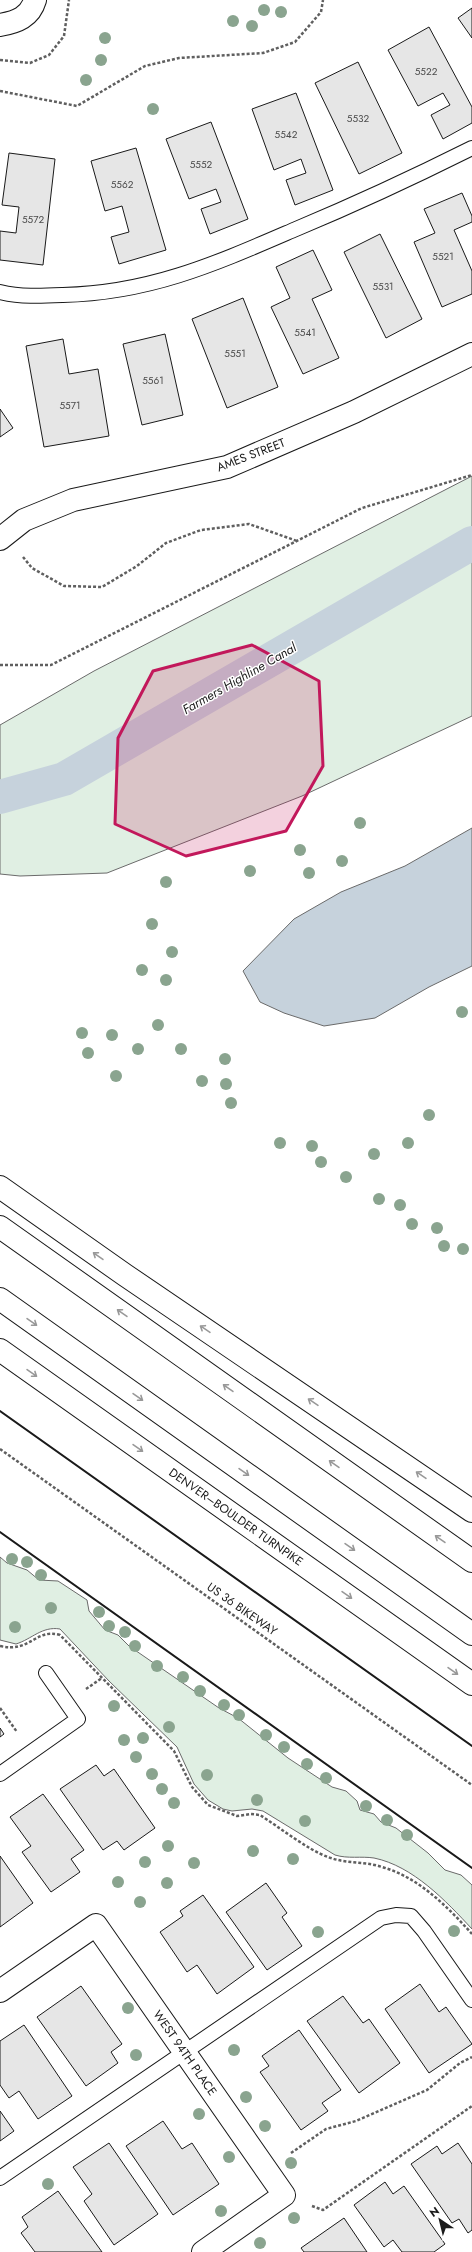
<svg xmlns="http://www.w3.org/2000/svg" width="472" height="2252" font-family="Jost,sans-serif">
<rect width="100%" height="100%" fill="#fff"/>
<!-- green -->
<path fill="#e0efe3" stroke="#6a6a6a" d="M472 476V716L302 796 107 873 20 876 0 874V725L94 671Z
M0 1557 7 1563 27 1570 39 1580 58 1581 87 1600 89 1611 105 1630 118 1635 129 1646 219 1708 238 1718 288 1758 332 1787 346 1791 357 1801 360 1810 374 1814 381 1822 396 1828 428 1853 445 1870 461 1875 472 1885V1929C446 1901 413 1866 374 1858 361 1856 348 1859 335 1855L263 1811 252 1809 232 1811 223 1809 208 1800 194 1784 177 1747 109 1681 60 1629C42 1626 32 1639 16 1644L0 1640Z"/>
<!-- water -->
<path fill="#c6d2dc" stroke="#6a6a6a" d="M472 828V966L429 987 375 1018 324 1026 284 1013 260 1002 243 971 294 919 341 892 405 866Z"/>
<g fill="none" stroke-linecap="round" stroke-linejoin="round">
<!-- canal -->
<path stroke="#c6d2dc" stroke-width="34" d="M0 797 64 779 472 543"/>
</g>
<!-- building -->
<path fill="#e6e6e6" stroke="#1a1a1a" d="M472 8V38L458 18Z
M429 27 472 107V123L443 139 431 115 450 105 443 93 418 106 388 50Z
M358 62 402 153 359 174 315 83Z
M296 93 333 190 295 205 286 180 306 173 301 159 274 170 252 109Z
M211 122 248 219 210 234 201 209 221 202 216 189 189 199 166 139Z
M136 148 166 250 119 264 111 237 129 232 122 206 105 211 91 161Z
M9 153 55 159 43 265 0 260V231L16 233 19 207 2 205Z
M462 193 472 216V222L454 230 472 271V294L442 307 414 242 435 233 424 209Z
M380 234 422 319 386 338 344 252Z
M313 250 332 290 312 299 339 358 303 374 271 307 290 298 276 267Z
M243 298 278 387 227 408 192 319Z
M165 334 183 415 142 425 123 344Z
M63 339 69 374 98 369 109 436 44 447 26 346Z
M0 409 13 428 0 437Z
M0 1728 4 1734 0 1737Z
M96 1765 104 1776 114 1769 155 1828 124 1850 117 1841 103 1850 60 1789Z
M43 1794 84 1850 71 1859 80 1872 51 1892 22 1852 31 1846 10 1817Z
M0 1856 33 1903 0 1927Z
M266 1883 287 1913 282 1917 302 1946 267 1970 226 1912Z
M203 1895 254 1967 217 1994 197 1965 187 1972 160 1932 183 1916 180 1911Z
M420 1984 439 2012 446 2007 472 2044 429 2073 385 2009Z
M81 1986 122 2044 111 2052 118 2063 86 2086 37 2017Z
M343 1996 363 2023 369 2019 400 2063 359 2093 307 2021Z
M24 2025 72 2096 38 2119 19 2091 9 2098 0 2085V2041Z
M299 2030 341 2090 322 2103 328 2111 301 2130 260 2072 269 2066 262 2056Z
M0 2111 14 2131 0 2141Z
M163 2121 182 2149 192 2143 219 2184 173 2215 126 2146Z
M109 2143 158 2214 114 2245 84 2201 92 2194 73 2167Z
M458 2143 472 2164V2230L468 2233 459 2219 452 2223 411 2164 437 2146 442 2154Z
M385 2182 393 2194 404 2186 445 2244 434 2252H402L393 2240 384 2247 354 2205Z
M58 2191 102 2252H35L21 2233 28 2227 22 2217Z
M344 2218 367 2252H304L301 2248Z"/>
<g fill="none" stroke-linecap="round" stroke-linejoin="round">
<defs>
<path id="lane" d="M0 292C21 297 41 296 63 295 151 293 217 263 296 229 356 204 414 177 472 148
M0 1774 78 1719 46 1673
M0 2178 381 1918 396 1915 411 1916 424 1931 472 2000"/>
<path id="street" d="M0 25C17 22 30 17 35 0
M0 539 24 520 73 500 227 467 354 412 472 354
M0 1991 96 1925 284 2195 203 2252"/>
<path id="highway" d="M0 1187 125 1275 472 1511
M0 1227 472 1561
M0 1299 472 1634
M0 1350 472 1684"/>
</defs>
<!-- lane casing -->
<use href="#lane" stroke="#1a1a1a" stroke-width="16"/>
<!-- street casing -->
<use href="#street" stroke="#1a1a1a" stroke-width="24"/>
<!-- highway casing -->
<use href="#highway" stroke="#1a1a1a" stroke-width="24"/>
<!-- path -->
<path stroke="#5f5f5f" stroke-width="2.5" stroke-dasharray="3 2" stroke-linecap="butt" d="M0 60 30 63 49 55 64 36 69 0
M0 91 77 106 145 66 179 58 263 53 295 42 321 12 323 0
M23 557 32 568 64 586 102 587 137 566 166 543 201 530 249 524 297 541
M0 665H51L362 508 472 475
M0 1449 472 1785
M0 1646C31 1653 35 1628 60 1635L174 1751 192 1787 208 1805 237 1816 251 1814 260 1815C279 1827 308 1850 328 1857 346 1864 364 1861 382 1867 418 1877 447 1906 472 1934
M86 1689 102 1678
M0 1708 17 1732
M291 2153 326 2129 356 2121 427 2090 460 2063 472 2057
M312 2206 323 2210 472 2106"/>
<!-- lane -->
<use href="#lane" stroke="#fff" stroke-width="14"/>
<!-- street -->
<use href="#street" stroke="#fff" stroke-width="22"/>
<!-- highway -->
<use href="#highway" stroke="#fff" stroke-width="22"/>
<!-- wall -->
<path stroke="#1a1a1a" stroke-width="2" d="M0 1411 472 1746
M0 1532 472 1868"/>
</g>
<!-- trees -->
<g fill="#8aa48f">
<circle cx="264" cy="10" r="6"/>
<circle cx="281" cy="12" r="6"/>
<circle cx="233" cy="21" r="6"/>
<circle cx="252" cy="26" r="6"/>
<circle cx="105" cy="38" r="6"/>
<circle cx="101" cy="60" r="6"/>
<circle cx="86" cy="80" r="6"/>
<circle cx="153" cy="109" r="6"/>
<circle cx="360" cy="823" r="6"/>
<circle cx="300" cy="850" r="6"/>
<circle cx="342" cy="861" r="6"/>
<circle cx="250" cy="871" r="6"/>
<circle cx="309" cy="873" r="6"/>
<circle cx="166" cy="882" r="6"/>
<circle cx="152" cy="924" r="6"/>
<circle cx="172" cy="952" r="6"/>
<circle cx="142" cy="970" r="6"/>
<circle cx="166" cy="980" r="6"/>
<circle cx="462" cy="1012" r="6"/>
<circle cx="158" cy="1025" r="6"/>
<circle cx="82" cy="1033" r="6"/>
<circle cx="112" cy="1035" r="6"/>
<circle cx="138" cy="1049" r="6"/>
<circle cx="181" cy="1049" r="6"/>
<circle cx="88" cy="1053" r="6"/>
<circle cx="225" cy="1059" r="6"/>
<circle cx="116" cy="1076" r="6"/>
<circle cx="202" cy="1081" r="6"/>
<circle cx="226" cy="1084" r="6"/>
<circle cx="231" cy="1103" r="6"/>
<circle cx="429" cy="1115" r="6"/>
<circle cx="280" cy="1143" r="6"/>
<circle cx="408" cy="1143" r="6"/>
<circle cx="312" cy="1146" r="6"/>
<circle cx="374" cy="1154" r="6"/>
<circle cx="321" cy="1162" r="6"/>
<circle cx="346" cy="1177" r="6"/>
<circle cx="379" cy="1199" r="6"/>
<circle cx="400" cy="1205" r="6"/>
<circle cx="412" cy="1224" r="6"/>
<circle cx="437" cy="1228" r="6"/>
<circle cx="444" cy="1246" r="6"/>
<circle cx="463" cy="1249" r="6"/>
<circle cx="12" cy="1559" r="6"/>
<circle cx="27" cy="1562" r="6"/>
<circle cx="41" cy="1575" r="6"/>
<circle cx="51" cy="1608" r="6"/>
<circle cx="99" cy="1612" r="6"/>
<circle cx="109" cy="1626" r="6"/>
<circle cx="15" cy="1627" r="6"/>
<circle cx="125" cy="1632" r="6"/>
<circle cx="135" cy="1646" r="6"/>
<circle cx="157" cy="1666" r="6"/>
<circle cx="183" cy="1677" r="6"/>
<circle cx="200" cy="1691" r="6"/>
<circle cx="224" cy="1705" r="6"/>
<circle cx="114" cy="1706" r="6"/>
<circle cx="239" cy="1715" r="6"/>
<circle cx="169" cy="1727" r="6"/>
<circle cx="266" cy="1735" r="6"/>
<circle cx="143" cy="1738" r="6"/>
<circle cx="124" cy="1740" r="6"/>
<circle cx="284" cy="1747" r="6"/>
<circle cx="136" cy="1757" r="6"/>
<circle cx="307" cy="1764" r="6"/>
<circle cx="152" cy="1774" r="6"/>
<circle cx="207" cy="1775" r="6"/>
<circle cx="326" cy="1778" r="6"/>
<circle cx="162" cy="1789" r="6"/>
<circle cx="257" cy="1800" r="6"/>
<circle cx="174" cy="1803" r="6"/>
<circle cx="366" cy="1806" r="6"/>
<circle cx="387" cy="1820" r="6"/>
<circle cx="305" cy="1821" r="6"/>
<circle cx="407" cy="1835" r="6"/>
<circle cx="168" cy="1846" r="6"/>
<circle cx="253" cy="1851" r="6"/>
<circle cx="293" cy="1859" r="6"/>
<circle cx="145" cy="1862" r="6"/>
<circle cx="194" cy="1863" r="6"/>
<circle cx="118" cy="1882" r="6"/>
<circle cx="167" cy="1883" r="6"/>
<circle cx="140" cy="1902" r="6"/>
<circle cx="454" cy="1931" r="6"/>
<circle cx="318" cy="1932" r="6"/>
<circle cx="128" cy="2008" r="6"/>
<circle cx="234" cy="2050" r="6"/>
<circle cx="136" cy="2055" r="6"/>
<circle cx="246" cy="2097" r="6"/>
<circle cx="199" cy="2114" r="6"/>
<circle cx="265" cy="2126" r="6"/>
<circle cx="229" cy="2157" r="6"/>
<circle cx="291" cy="2163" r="6"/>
<circle cx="48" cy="2184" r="6"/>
<circle cx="221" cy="2211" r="6"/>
<circle cx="294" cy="2218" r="6"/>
<circle cx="260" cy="2243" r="6"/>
</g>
<!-- one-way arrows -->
<defs><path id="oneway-shaft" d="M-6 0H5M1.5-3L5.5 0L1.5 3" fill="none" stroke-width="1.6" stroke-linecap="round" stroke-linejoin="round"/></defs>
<g stroke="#989898">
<use href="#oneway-shaft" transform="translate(98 1256) rotate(-145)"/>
<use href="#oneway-shaft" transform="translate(122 1313) rotate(-145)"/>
<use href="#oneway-shaft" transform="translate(32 1322) rotate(35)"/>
<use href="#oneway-shaft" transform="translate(205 1329) rotate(-146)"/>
<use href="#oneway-shaft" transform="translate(32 1373) rotate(35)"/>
<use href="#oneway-shaft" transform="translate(228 1388) rotate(-145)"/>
<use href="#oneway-shaft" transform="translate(138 1397) rotate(35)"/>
<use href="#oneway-shaft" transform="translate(313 1402) rotate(-146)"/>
<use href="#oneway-shaft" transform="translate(138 1448) rotate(35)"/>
<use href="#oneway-shaft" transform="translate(334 1464) rotate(-145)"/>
<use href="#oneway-shaft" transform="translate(244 1472) rotate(35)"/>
<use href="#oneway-shaft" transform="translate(421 1475) rotate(-146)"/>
<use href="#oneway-shaft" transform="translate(440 1539) rotate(-145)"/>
<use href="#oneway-shaft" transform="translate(350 1547) rotate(35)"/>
<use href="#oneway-shaft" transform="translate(347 1595) rotate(35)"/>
<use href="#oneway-shaft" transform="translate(453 1671) rotate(35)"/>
</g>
<!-- marked area -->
<path fill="#c2185b" fill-opacity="0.2" stroke="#c2185b" stroke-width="3" stroke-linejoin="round" d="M252 645 319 681 323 766 286 831 186 856 115 824 118 738 153 671Z"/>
<g text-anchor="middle" stroke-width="3" stroke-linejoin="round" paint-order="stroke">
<!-- number labels -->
<g font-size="10" fill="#4d4d4d">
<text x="426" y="75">5522</text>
<text x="358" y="122">5532</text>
<text x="286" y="138">5542</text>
<text x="201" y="168">5552</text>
<text x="122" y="188">5562</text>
<text x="33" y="223">5572</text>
<text x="443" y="260">5521</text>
<text x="383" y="290">5531</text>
<text x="305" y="336">5541</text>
<text x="235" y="357">5551</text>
<text x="153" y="384">5561</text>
<text x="70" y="409">5571</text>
</g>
<!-- street labels -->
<g font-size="12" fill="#1a1a1a" stroke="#fff">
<text transform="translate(251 455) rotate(-21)" y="4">AMES STREET</text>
<text transform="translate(236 1517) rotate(35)" y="4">DENVER–BOULDER TURNPIKE</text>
<text transform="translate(242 1609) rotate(35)" y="4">US 36 BIKEWAY</text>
<text transform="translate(185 2053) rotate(55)" y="4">WEST 94TH PLACE</text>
</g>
<!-- water labels -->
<g font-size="13" font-style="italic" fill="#1a1a1a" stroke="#fff">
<text transform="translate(239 678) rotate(-30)" y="5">Farmers Highline Canal</text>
</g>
</g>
<!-- north arrow -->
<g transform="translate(440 2220) rotate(325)" stroke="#ffffff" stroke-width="3" paint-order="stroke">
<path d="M0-3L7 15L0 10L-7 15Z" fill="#1a1a1a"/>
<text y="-6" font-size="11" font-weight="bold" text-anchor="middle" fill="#1a1a1a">N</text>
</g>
</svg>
